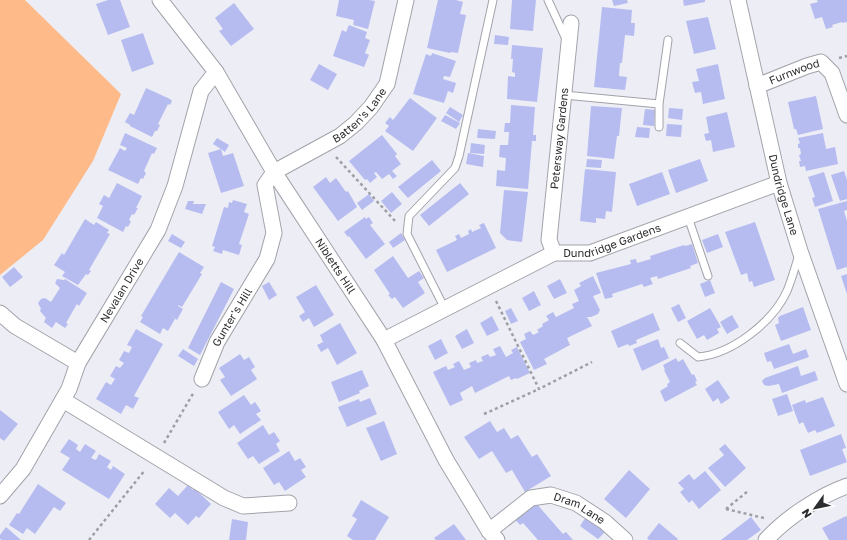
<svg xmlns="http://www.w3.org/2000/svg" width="847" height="540" font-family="'Golos Text',sans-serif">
<rect width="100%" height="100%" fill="#edeef5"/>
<!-- green -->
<path fill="#ffba89" d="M0 0H25L121 94 93 161 43 240 0 275Z"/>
<!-- building -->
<path fill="#b6bcf0" d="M108 0H120L130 27 108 35 96 4Z
M339 0H369L375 1 368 29 353 25 354 20 336 16Z
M438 0H456L463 2 460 14 466 15 458 53 451 52 450 53 427 48Z
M512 0H536L533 31 510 29Z
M612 0H627L628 3 614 6Z
M683 0H705V2L684 6Z
M817 0H847V22L842 23V22L832 25 833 27 826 29 822 17 815 19 810 4 818 2Z
M234 3 254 29 231 46 219 31 223 29 215 18Z
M602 7 632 10 631 23H635L634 36 625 35 622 63H620L619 76 627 77 625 90 594 87Z
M708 17 716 49 694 54 686 21Z
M349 25 367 32 365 38 370 40 365 53 369 55 364 67 333 56 342 30 346 32Z
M143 33 154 64 132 72 121 40Z
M495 35 509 37 508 45 494 44Z
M512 45 543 48 537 102 507 99 508 76 515 77V73L512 72 513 59H511Z
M432 53 456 61 450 77 444 76 443 79 456 83 453 93 448 91 444 103 413 94 426 54 431 56Z
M319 64 337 74 328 90 310 80Z
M718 64 725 99 703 104 701 92 695 93 692 82 699 81 696 69Z
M146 88 170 99 172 101 170 105 168 104 158 124 160 125 157 131H155L152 137 130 126V125L125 122 130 113 134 115Z
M816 96 823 129 798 135 796 129H794L788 102Z
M410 98 437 118 413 151 385 131 389 126 385 123 390 117 393 120Z
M511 105 535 107 533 135H536V141H532L528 189 496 186 497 170 505 171 506 158 499 157 500 145H508L509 132H504L505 123H510Z
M591 106 622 108 619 136H617L614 159 587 156Z
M450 107 463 115 459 122 446 113Z
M669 108 683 109 682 120 668 118Z
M645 109 655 110 654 126 643 125Z
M727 112 735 147 713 152 711 140 706 141 704 134 709 133 706 117Z
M445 115 460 123 456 129 441 121Z
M667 124 682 125 681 137 666 136Z
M637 127 650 128 649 138 635 137Z
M478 129 496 131 495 139 477 138Z
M125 133 157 148 154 154 152 153 144 171 146 173 143 179 141 178 138 184 108 170 120 148 125 151 127 148 120 145Z
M823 133 826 149 835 147 838 164 806 171 805 166 800 167 799 161H801L799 155 801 154 800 148H798V144L800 143 798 138Z
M382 135 397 154 395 156 401 164 392 171 397 176 393 179 389 174 382 179 376 172 374 173 377 177 370 183 367 179 365 180 349 161Z
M217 138 229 145 225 152 221 149 223 156 233 153 244 186 221 193 208 153 221 149 213 144Z
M471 143 485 145 484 154 470 153Z
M468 153 484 156 483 167 466 164Z
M587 159 602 160 601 168 586 167Z
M700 159 708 181 676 193 668 170Z
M432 160 441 171 408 198 398 187Z
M585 169 616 172 612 212 606 211 605 219 596 218V223L580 221Z
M844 171 847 180V199L840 201 831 175Z
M662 172 670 194 637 206 629 184Z
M824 172 833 201 815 207 812 198 815 197 808 177Z
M326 177 330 183 336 178 346 192 348 191 357 207 338 221 313 187Z
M117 183 142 196 136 208H138L134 215 132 214 129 220 131 221 128 227 126 226 123 232 97 218 103 206 99 204 104 195 109 198Z
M460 183 469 194 429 226 420 215Z
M504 190 528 192 522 242 507 240 500 233Z
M392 192 402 204 391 213 381 201Z
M369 194 374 201 362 210 357 203Z
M233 200 247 204 244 212 249 214 239 244 242 245 239 255 223 250 222 254 213 251 215 247 212 246 224 207 228 208 229 202 232 203Z
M188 201H194L193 204H206L202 214 185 209Z
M847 201V210L844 211 847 221V267L837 270 818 209Z
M365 217 366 219 369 217 373 223 370 225 385 244 366 259 349 236 348 237 344 232Z
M85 219 94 225 96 222 109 230 107 233 110 234 89 270 91 271 88 275 86 274 78 285 62 276 65 272 54 265 62 253 64 255Z
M755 222 775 280 754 287 752 281 749 282 747 273 741 275 725 232Z
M484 223 496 248 447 272 436 250 457 240 455 236 459 234 461 238 469 234 468 231 471 229 472 232 481 228 479 225Z
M401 233 405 240 393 248 389 242Z
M172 234 185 242 181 248 168 241Z
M718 234 723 247 707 253 702 240Z
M692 244 698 263 690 266 691 268 658 279 657 276 650 278 653 284 644 287 642 284 612 294 613 297 605 299 596 273 631 264 630 260 636 259 637 263 651 259 650 256 684 245 685 246Z
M179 252 204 267 200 273 202 274 182 307 178 305V306L183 309 177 320 171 316 175 319 168 331 163 328 160 334 140 322 143 317 141 316Z
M393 256 408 278 419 271 424 278 418 282 425 293 403 308 395 297 392 299 388 295 390 294 374 270Z
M14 267 23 277 10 287 2 277Z
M847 274V294L841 276Z
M593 276 601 293 593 296 600 310 598 314 591 317H587L592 326 567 338 570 345 544 359 547 364 534 370 520 342 526 339 524 334 530 331 533 335 539 332 537 330 543 326 542 324 549 320 546 316 553 312 556 317 574 308 572 304 579 301 574 290 581 286 579 283Z
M57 279 64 280 65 279 87 293 79 306 77 304 66 323 68 324 65 328 56 322 52 328 44 322 46 318 40 311 41 308 40 307 38 303 41 299 45 298 51 302 60 288 55 283Z
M560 279 567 293 554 299 547 286Z
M710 280 715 293 705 297 700 284Z
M221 282 234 289 200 355 188 348Z
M269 282 277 295 269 300 262 286Z
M316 285 334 315 314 327 309 318 303 322 299 316 305 312 296 297Z
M534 291 541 305 529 311 522 298Z
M679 304 686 318 678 322 671 308Z
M803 307 811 330 781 341 775 325 779 323 778 318 780 316Z
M511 308 518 321 511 324 505 311Z
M710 308 721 327 717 329 719 333 707 340 704 335 697 339 687 321Z
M653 313 660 330 636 340 637 343 629 346 628 344 618 348 611 331Z
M732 315 739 327 727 334 720 322Z
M492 316 499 330 487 336 480 323Z
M340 323 357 353 337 365 328 348 321 352 317 345 323 342 320 335Z
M136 329 163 344 134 396 139 398 133 409 126 405 121 414 96 399 106 382 111 385 115 379 110 376 116 366 120 368 124 363 119 360 124 351 129 353 132 347 127 345Z
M467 329 474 343 462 349 455 336Z
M441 339 448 353 435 360 428 346Z
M658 339 661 348 664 347 669 358 642 371 633 349Z
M789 344 793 354 806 349 809 357 774 369 771 361 767 362 764 353Z
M500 346 506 357 513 353 511 350 517 347 530 373 517 379 516 378 511 380 509 376 475 393 472 386 460 393 463 400 450 406 433 372 446 366 448 370 455 367 453 364 459 361 464 370 471 367 469 363 476 360 477 363 483 361 481 357 488 354 490 357 496 355 493 349Z
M183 349 198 359 194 366 178 356Z
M240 354 244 360 249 357 255 367 251 370 257 379 231 396 220 380 225 377 219 368Z
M676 358 678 362 683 359 692 375 694 374 697 381 695 382 697 385 665 402 660 391 668 386 667 384 670 382 664 370H665L663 365Z
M798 366 801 376 815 371 818 380 782 393 779 384 768 386 764 385 762 381 765 378Z
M362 370 369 386 359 391 360 393 339 402 331 382Z
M718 380 730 398 721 404 718 398 713 402 705 389Z
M787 394 793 411 778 416 772 399Z
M244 395 251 405 255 402 261 411 256 414 261 420 240 434 234 425 229 429 218 412Z
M823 397 835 426 817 433 815 430 808 433 803 422 799 424 792 405 805 400 806 403Z
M370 398 377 414 347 427 338 407 359 399 360 402Z
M0 410 18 424 4 441 0 438Z
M384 421 397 454 381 461 366 428Z
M490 421 497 432 504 428 511 439 518 435 532 457 537 454 551 476 525 492 512 470 506 473 492 451 479 459 464 437Z
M263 425 269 435 274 432 280 441 276 444 280 451 259 464 253 456 248 459 237 443Z
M841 434 846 448 842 449 847 462 810 476 800 450Z
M69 439 78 445 76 449 80 452 85 444 96 451 91 458 96 460 99 454 111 461 107 467 111 470 113 466 125 474 109 499 62 470 70 458 60 452Z
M725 444 746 468 725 487 708 468 724 455 719 449Z
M289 451 295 461 300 458 306 467 301 470 306 477 285 491 279 482 274 485 263 468Z
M629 470 650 489 626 518 604 499Z
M705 471 721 490 699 509 692 500 689 503 680 492 684 489 678 483 689 474 694 480Z
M38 484 66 503 60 511 54 507 35 534 27 528 23 534 9 525 17 513 19 514 24 506Z
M188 485 193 490 194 488 211 504 199 518 196 516 188 525 175 513 170 518 155 504 169 488 178 496Z
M361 500 389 517 375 540H353L347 536 357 519 352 516Z
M536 503 563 534 566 532 573 540H538L523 523 520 525 512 516Z
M587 515 608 529 598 539 580 526Z
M846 516 847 517V540H829L822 528Z
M751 517 761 530 747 540H721Z
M232 519 248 522 246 540H229Z
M659 523 678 539 677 540H649L647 538Z
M454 524 466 540H436L434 538Z
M6 527 21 540H2L0 539V535Z"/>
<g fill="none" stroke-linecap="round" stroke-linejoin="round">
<defs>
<path id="lane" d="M548 0 566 39
M564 95 659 104 668 40
M659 127V104
M688 217 708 276
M445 309 407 234 409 216 455 168 459 156 493 0
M680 343 698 357C732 354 773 322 787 291 792 279 795 267 799 255"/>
<g id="street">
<path id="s1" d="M160 0 216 72 274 172 384 340 446 460 489 531 497 540"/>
<path id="s2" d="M738 0 779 183 800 251 847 384"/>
<path id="s3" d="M757 86 807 66 821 62 832 73 847 115"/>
<path id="s4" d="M554 253 549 240 571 23"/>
<path d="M0 313 15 326 78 363"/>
<path id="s5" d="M384 340 554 253H590L779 183"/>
<path id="s6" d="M202 379 217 342 267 259 274 233 265 185 274 172 340 136 356 123 371 107 387 84 406 0"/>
<path d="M63 400 224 498 243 506 289 503"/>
<path id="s7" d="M0 496 23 469 69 389 78 363 158 230 175 186 201 91 216 72"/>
<path id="s8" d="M489 531 531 498 551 495 576 503 605 522 625 540"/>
<path d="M766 540C786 518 819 496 847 486"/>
</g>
</defs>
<!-- lane casing -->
<use href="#lane" stroke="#a2a3aa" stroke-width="9"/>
<!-- street casing -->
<use href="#street" stroke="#a2a3aa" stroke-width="17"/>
<!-- path -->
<path stroke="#9e9fa4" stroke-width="2.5" stroke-dasharray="3 3" stroke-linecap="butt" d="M839 58 847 56
M336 157 396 222
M496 301 539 389 592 362
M484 414 539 389
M164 443 194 392
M726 509 764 518
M726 509 748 491
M89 540 145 470"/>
<!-- lane -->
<use href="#lane" stroke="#fff" stroke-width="7"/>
<!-- street -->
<use href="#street" stroke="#fff" stroke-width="15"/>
</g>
<g text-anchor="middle" stroke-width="3" stroke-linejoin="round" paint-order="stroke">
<!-- street labels -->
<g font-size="11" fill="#2c2d2f" stroke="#fff">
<text dy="4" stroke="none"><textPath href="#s3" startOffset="40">Furnwood</textPath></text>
<text dy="4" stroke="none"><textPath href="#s6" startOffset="332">Batten's Lane</textPath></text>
<text dy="4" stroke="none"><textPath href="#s4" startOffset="116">Petersway Gardens</textPath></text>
<text dy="4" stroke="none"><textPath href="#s2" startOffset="200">Dundridge Lane</textPath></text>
<text dy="4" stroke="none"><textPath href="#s5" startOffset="251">Dundridge Gardens</textPath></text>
<text dy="4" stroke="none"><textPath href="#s1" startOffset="319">Nibletts Hill</textPath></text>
<text dy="4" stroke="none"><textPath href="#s7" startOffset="240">Nevalan Drive</textPath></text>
<text dy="4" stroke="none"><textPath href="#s6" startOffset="69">Gunter's Hill</textPath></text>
<text dy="4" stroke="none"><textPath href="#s8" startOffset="105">Dram Lane</textPath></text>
</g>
</g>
<!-- north arrow -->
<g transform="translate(815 508) rotate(237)" stroke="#ffffff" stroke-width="3" paint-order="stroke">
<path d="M0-3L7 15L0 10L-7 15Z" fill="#2c2d2f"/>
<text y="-6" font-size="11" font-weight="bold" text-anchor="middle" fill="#2c2d2f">N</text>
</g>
</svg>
